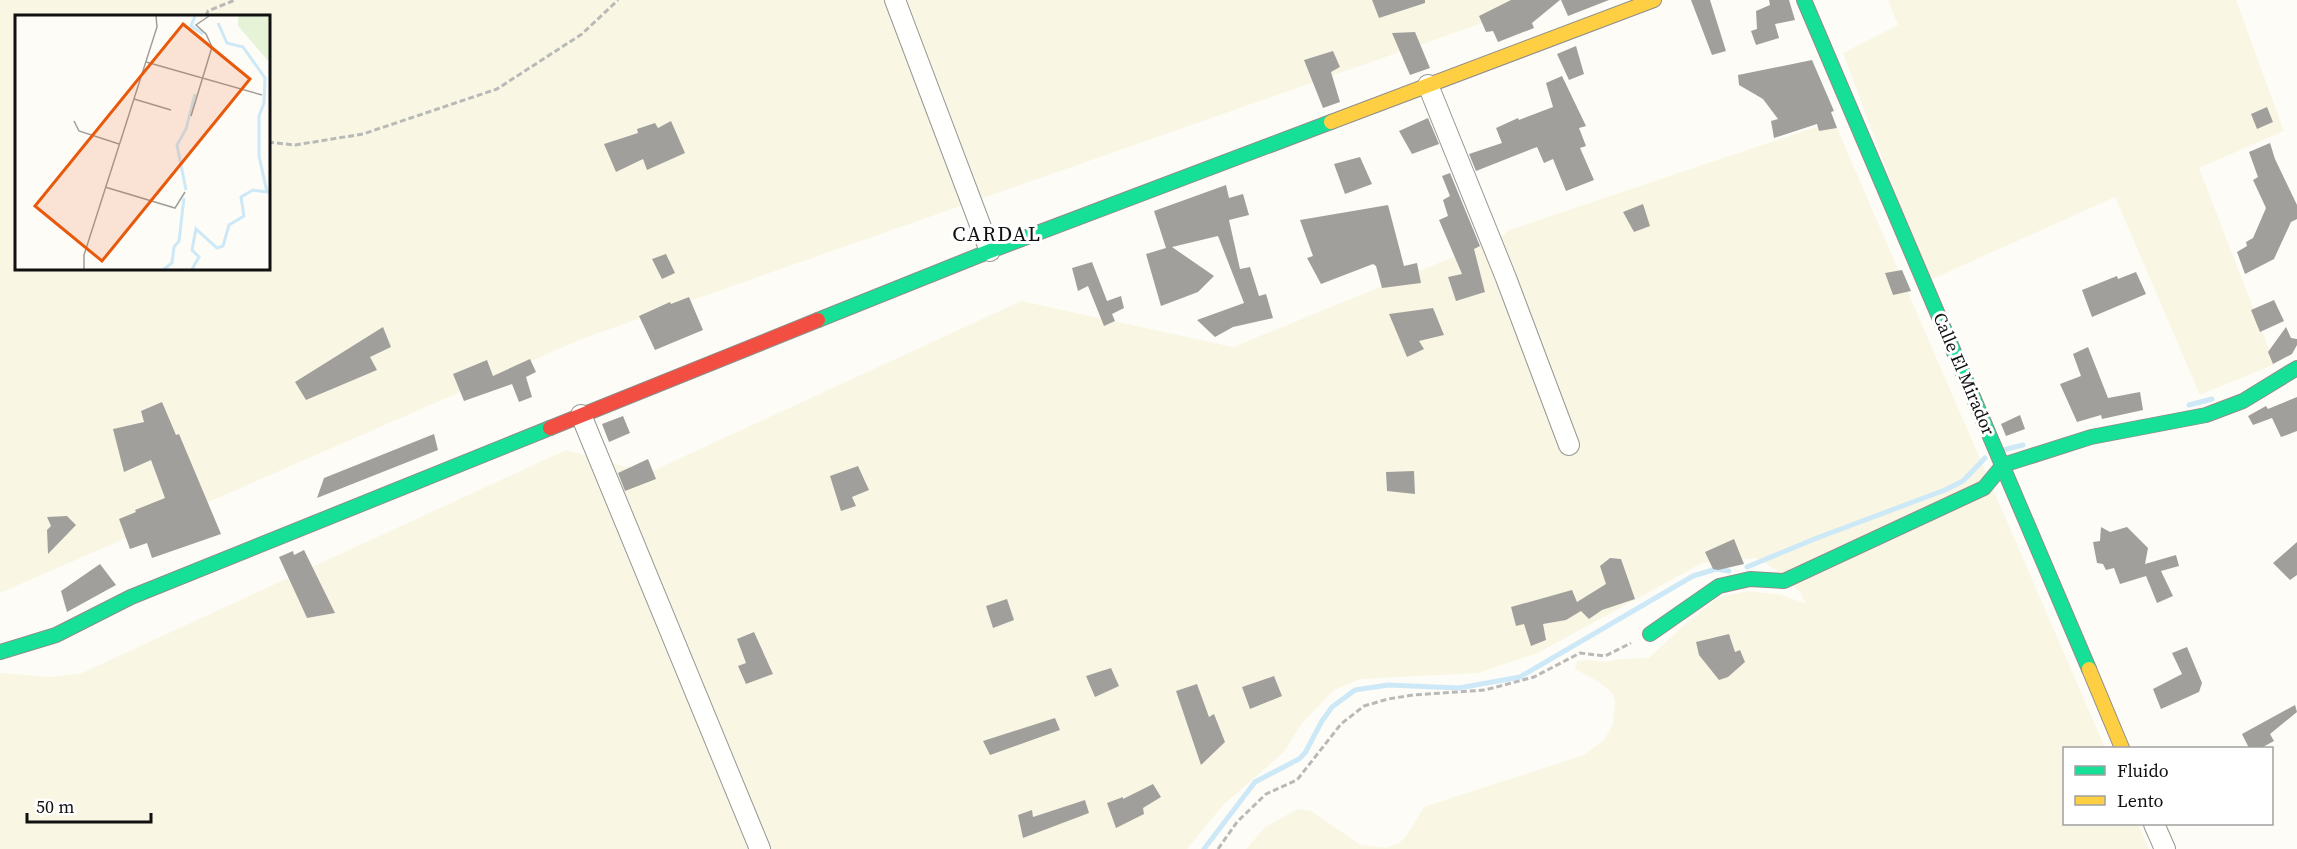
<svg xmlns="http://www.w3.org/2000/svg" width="2297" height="849" font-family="'Source Serif 4',serif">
<rect width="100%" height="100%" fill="#fdfcf7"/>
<!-- farmland -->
<path fill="#f9f7e4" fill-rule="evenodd" d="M0 0H1548L584 338 0 593ZM16 16H268V268H16Z
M1888 0H2236L2284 131 2199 168 2275 364 2200 395 2115 197 1928 281 1843 53 1898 25Z
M1834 121 2105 748H2064V824H2138L2149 849H1246L1265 827 1298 809 1311 811 1361 845 1386 848 1399 843 1407 835 1424 807 1584 755 1604 740 1613 724 1615 702 1613 694 1599 682 1575 669 1577 661 1590 660 1605 662 1619 659 1649 658 1684 625 1719 597 1749 591 1782 595 1806 604 1800 592 1776 570 1757 558 1702 563 1538 653 1478 673 1360 679 1334 690 1302 723 1284 752 1224 804 1187 849H0V673L51 677 82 673 566 450 648 473 1021 301 1233 347 1500 238 1509 230Z"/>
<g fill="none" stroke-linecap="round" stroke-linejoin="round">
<!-- stream -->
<path stroke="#cde8f7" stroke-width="5" d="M2189 405 2212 399
M2003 450 2023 445
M1747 567 1817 538 1945 490 1963 481 1985 458
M1204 849 1255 782 1299 759 1305 753 1322 721 1332 707 1355 690 1388 685 1459 688 1520 677 1693 576 1716 569 1729 571"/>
</g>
<!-- building -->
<path fill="#a19f9c" d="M1372 0H1425V3L1379 18Z
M1511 0H1560L1532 23 1534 28 1498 42 1493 31 1486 32 1479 16Z
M1561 0H1609L1568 16Z
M1691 0H1710L1726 51 1712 55Z
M1769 0H1789L1795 20 1775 24 1779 38 1756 45 1751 31 1757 29 1756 11 1770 5Z
M1415 32 1430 68 1410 75 1392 33Z
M1576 46 1584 74 1569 80 1557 54Z
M1333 51 1340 67 1331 72 1340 102 1323 108 1304 60Z
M1812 60 1834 111 1831 112 1837 128 1819 131 1817 124 1774 138 1771 121 1778 119 1763 99 1739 85 1738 75Z
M1562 76 1586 126 1579 128 1586 146 1580 148 1594 180 1566 191 1553 159 1544 163 1537 147 1476 171 1469 154 1502 143 1496 128 1518 118 1519 120 1553 107 1546 83Z
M2267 107 2273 122 2257 129 2251 114Z
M1428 118 1439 144 1412 154 1399 131Z
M671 121 685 153 647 170 643 159 616 172 604 144 638 133 637 129 655 123 658 128Z
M2270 143 2275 159 2297 205V219L2291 222 2274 259 2245 274 2237 252 2247 246 2246 242 2253 238 2266 208 2253 180 2258 177 2249 152Z
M1360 157 1372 184 1345 194 1334 164Z
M1450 173 1480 246 1474 249 1485 292 1456 301 1448 277 1462 274 1439 220 1448 216 1443 200 1450 196 1442 176Z
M1226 185 1229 198 1243 194 1249 215 1229 220 1240 269 1250 267 1259 296 1266 294 1273 318 1233 327 1215 337 1197 320 1244 303 1218 236 1172 247 1214 276 1198 292 1161 306 1146 254 1166 248 1154 211Z
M1643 204 1650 226 1634 232 1623 212Z
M1388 205 1404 266 1417 263 1421 283 1382 288 1376 266 1373 264 1321 284 1307 258 1313 256 1300 220Z
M666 254 675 273 662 279 652 259Z
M1092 262 1107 301 1121 296 1124 308 1112 314 1115 321 1104 326 1088 286 1078 291 1072 268Z
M1902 270 1911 291 1893 295 1885 273Z
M2136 272 2146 294 2092 317 2082 290 2117 276 2118 279Z
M689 297 703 330 655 350 639 316 670 302 671 304Z
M2274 300 2284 321 2260 332 2251 310Z
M1433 308 1444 335 1419 341 1424 349 1407 357 1389 314Z
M383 327 391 347 370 357 377 370 306 400 295 382Z
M2286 327 2291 338 2297 339V345L2292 354 2273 364 2268 352Z
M2088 347 2108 398 2140 392 2143 410 2102 419 2101 415 2077 422 2060 384 2081 376 2073 354Z
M530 359 536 372 526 377 532 397 519 402 512 384 464 401 453 374 487 360 493 376Z
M2297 397V431L2281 437 2272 418 2253 425 2248 416 2266 406 2268 409Z
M162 402 176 435 179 434 221 534 152 558 147 543 130 549 119 519 136 512 135 510 165 498 151 460 124 472 113 429 144 422 141 411Z
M2020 415 2025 429 2006 436 2001 424Z
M623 416 630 433 609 442 602 424Z
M434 434 438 450 317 498 324 478Z
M648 459 656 479 625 491 618 473Z
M858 466 869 490 852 497 856 506 841 511 830 476Z
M1414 471 1415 494 1387 491 1386 472Z
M67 516 76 525 48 554 47 530 51 526 47 517Z
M2101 527 2110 532 2127 527 2148 548 2145 564 2176 555 2179 566 2161 571 2173 596 2157 603 2146 576 2120 584 2114 568 2106 570 2103 564 2097 563 2093 542 2100 541Z
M1734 539 1744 564 1718 570 1713 569 1705 552Z
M2297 542V575L2290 580 2273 563Z
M304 550 335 613 307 618 279 557 293 551 294 555Z
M1610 558 1621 559 1635 599 1602 610 1589 619 1581 611 1566 620 1543 624 1546 640 1531 646 1524 624 1516 626 1511 607 1572 590 1577 602 1606 584 1600 566Z
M100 564 116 585 67 612 61 591Z
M1007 599 1014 620 993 628 986 606Z
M754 632 773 674 746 684 738 666 746 663 737 639Z
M1729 634 1735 652 1740 650 1745 662 1728 677 1719 680 1699 655 1696 642Z
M2187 647 2202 683 2199 692 2161 709 2153 689 2182 674 2172 653Z
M1111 668 1119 686 1095 697 1086 676Z
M1274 676 1282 696 1250 709 1242 687Z
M1197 684 1209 717 1214 714 1225 742 1201 765 1176 691Z
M2295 705 2297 712 2270 734 2274 741 2261 748H2249L2242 734Z
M1055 718 1060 730 990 755 983 741Z
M1153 784 1161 797 1143 808 1144 814 1116 828 1107 803 1123 797V799Z
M1085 800 1089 813 1023 838 1018 815 1032 810 1033 817Z"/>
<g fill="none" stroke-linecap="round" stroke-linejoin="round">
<defs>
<path id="street" d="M895 0 990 251
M1428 85 1506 278 1569 445
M581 415 760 849
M2154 824 2165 849"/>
<path id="fast" d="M1804 0 2089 669
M818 320 990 251 1331 122
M1650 634 1719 586 1750 579 1784 581 1984 488 2003 465 2091 437 2206 415 2243 401 2297 368
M0 652 56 635 131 597 550 428"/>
<path id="slow" d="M1331 122 1654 0
M2089 669 2122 748"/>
<path id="jam" d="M550 428 818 320"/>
</defs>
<!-- street casing -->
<use href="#street" stroke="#979795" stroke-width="22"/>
<!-- fast casing -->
<use href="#fast" stroke="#8e8d8b" stroke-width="16"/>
<!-- slow casing -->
<use href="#slow" stroke="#8e8d8b" stroke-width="16"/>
<!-- jam casing -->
<use href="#jam" stroke="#8e8d8b" stroke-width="16"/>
<!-- path -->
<path stroke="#b9b9b8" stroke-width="3" stroke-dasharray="6 3" stroke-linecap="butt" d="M206 16 208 11 235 0
M268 142 295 145 363 134 497 89 582 34 618 0
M1218 849 1237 822 1266 794 1297 780 1341 724 1364 706 1388 699 1413 695 1485 690 1534 677 1580 653 1605 656 1631 643"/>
<!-- street -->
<use href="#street" stroke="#fffffe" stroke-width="20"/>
<!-- fast -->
<use href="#fast" stroke="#16e098" stroke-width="14"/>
<!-- slow -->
<use href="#slow" stroke="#ffcf43" stroke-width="14"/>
<!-- jam -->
<use href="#jam" stroke="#f24e42" stroke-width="14"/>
</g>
<g text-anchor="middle" stroke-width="6" stroke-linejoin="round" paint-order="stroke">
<!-- street labels -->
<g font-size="18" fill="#111" stroke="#fff">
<text transform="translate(1964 374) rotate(67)" y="6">Calle El Mirador</text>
</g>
<!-- quarter labels -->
<g font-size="21" letter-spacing="1.5" fill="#111" stroke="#fff">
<text x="997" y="241">CARDAL</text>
</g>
</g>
<!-- overview -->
<g transform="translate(15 15)">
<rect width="255" height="255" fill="#fdfcf7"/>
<path d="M223 1H255V48L223 11Z" fill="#e7f3d7"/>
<path fill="none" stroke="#cde8f7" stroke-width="3" d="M180 1 176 11 188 19M171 175 162 130 171 114 180 79M149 254 157 248 159 232 164 226 169 183M177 254 184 242 177 235 181 214 202 233 208 231 214 210 229 201 226 182 238 175 252 177 244 141V101L249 88 250 63 228 32 212 28 203 8"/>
<path fill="none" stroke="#9f9e9b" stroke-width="1.5" d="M131 47 247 80M119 84 156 95M176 101 197 32 191 19 181 10 194 1M59 106 64 116 104 129M90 172 160 193 170 177M69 254V240L142 12 141 1"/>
<path fill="#e8590c" fill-opacity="0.15" stroke="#e8590c" stroke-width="3" d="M168 9 235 64 87 246 20 191Z"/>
<rect width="255" height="255" fill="none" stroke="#111" stroke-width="3"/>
</g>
<!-- legend -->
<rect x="2063" y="747" width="210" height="78" fill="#ffffff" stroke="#a0a0a0" stroke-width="1.5"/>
<rect x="2075" y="766" width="30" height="9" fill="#16e098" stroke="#a0a0a0" stroke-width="1.5"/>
<text x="2117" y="777" font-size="18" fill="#111111">Fluido</text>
<rect x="2075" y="796" width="30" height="9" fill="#ffcf43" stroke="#a0a0a0" stroke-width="1.5"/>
<text x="2117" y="807" font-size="18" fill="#111111">Lento</text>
<!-- scale -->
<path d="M27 813v9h124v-9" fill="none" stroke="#111111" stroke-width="3"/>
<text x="36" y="813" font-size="18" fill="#111111" stroke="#ffffff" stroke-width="4.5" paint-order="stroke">50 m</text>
</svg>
